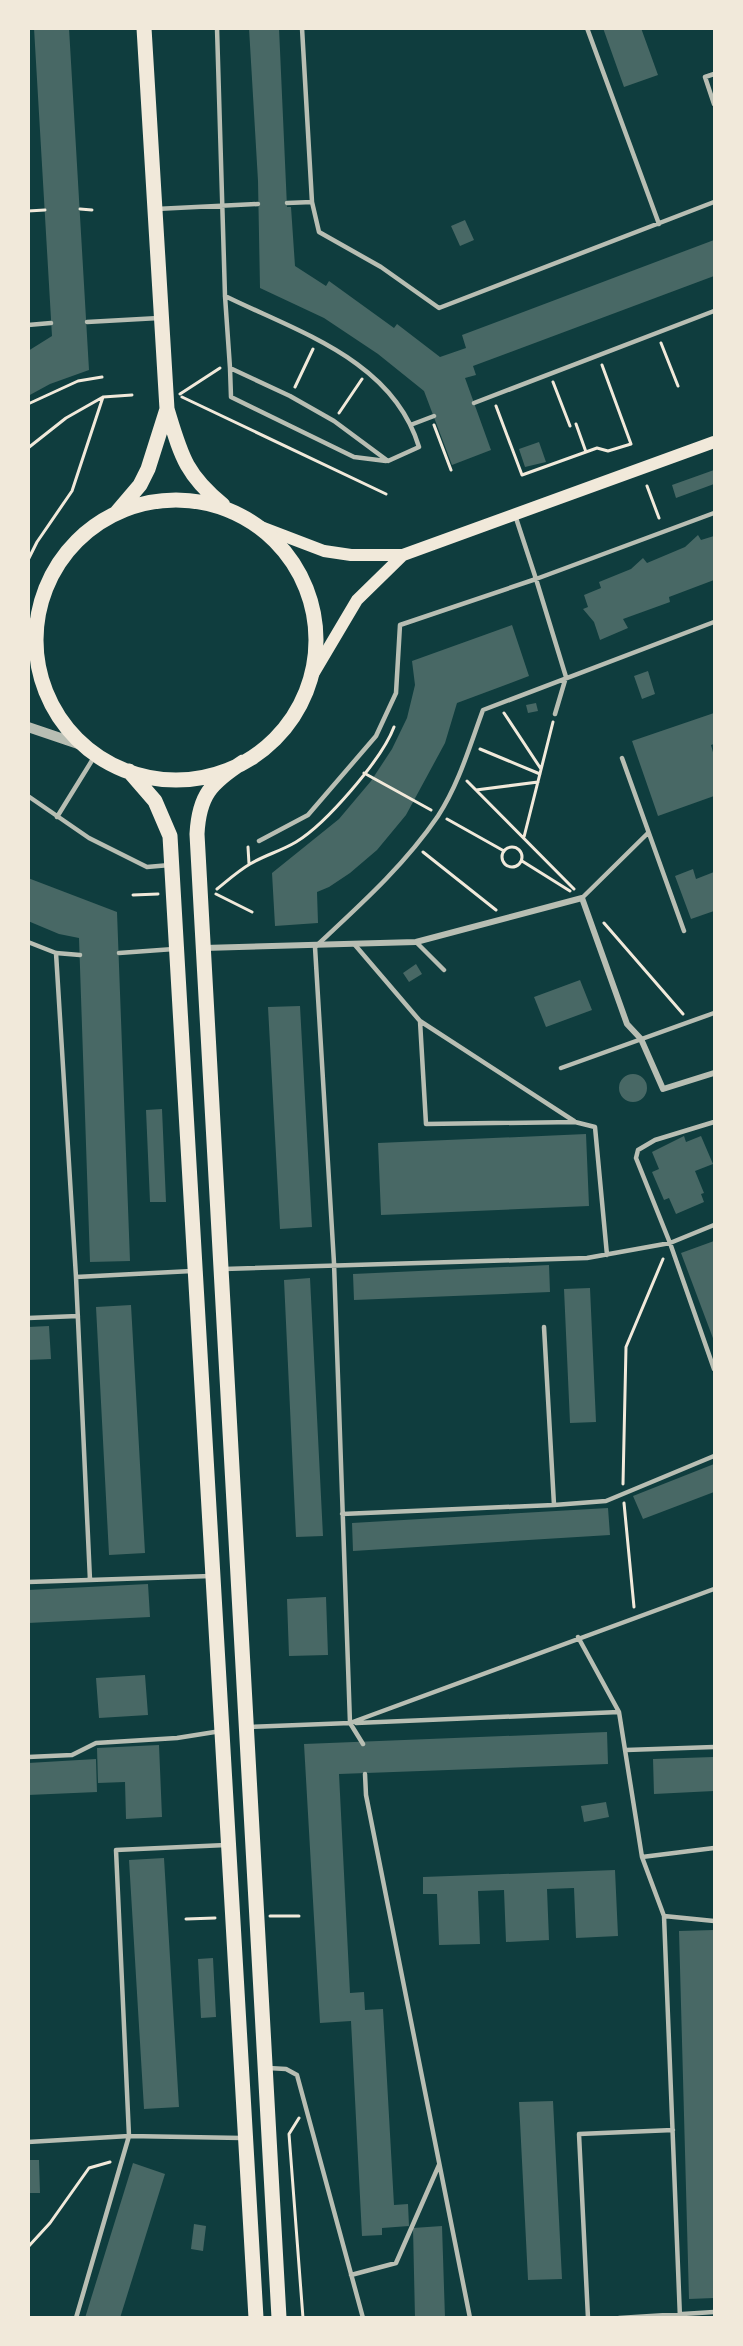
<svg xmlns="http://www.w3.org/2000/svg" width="743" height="2346" font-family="'Exo 2',sans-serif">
<rect width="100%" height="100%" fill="#0f3d3e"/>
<!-- building -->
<path fill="#486865" d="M34 28H69L89 370 50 384 28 396V351L52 336Z
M249 28H279L287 207H291L295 266 326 286 329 281 394 328 397 324 440 357 466 348 462 335 714 240V276L473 366 476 375 465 378 491 450 452 465 424 391 378 354 324 318 260 288 258 181Z
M603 28H641L658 75 624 87Z
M465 220 474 240 460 246 451 226Z
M539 442 546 462 525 467 519 449Z
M714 470V484L676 498 672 485Z
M698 535 701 540 714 536V580L669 597 670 602 623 619 628 628 600 640 594 622 583 609 588 607 584 595 601 588 599 582 631 569 643 558 647 563 685 547Z
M512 625 529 676 457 703 445 743 406 815 377 850 350 873 329 887 317 892 318 923 275 926 272 873 339 819 371 781 392 749 407 718 415 685 412 661Z
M648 671 655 694 642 699 634 676Z
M536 703 538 711 528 713 526 705Z
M714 713V744L711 745 714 756V796L658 816 632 741Z
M693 869 696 879 714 872V911L691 919 675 876Z
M28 878 117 912 130 1261 90 1262 79 938 59 934 28 921Z
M416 964 422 974 409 982 403 973Z
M580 980 592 1010 546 1027 534 997Z
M300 1006 312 1227 280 1229 268 1007Z
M619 1088a14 14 0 1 1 28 0a14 14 0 1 1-28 0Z
M162 1109 166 1202H150L146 1110Z
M586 1134 589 1206 381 1215 378 1143Z
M684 1136 686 1142 701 1136 713 1164 695 1171 704 1193 701 1194 704 1202 676 1214 669 1198 664 1200 652 1172 659 1169 652 1152Z
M714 1241V1341L681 1253Z
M549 1265 550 1292 354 1300 353 1274Z
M310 1278 323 1536 296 1537 284 1280Z
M590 1288 596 1422 570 1423 564 1289Z
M131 1305 145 1553 109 1555 96 1307Z
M49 1326 51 1359 28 1360V1327Z
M714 1464V1492L643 1519 633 1496Z
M608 1508 610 1535 353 1551 352 1523Z
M148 1584 150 1617 28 1623V1590Z
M326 1597 328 1655 289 1656 287 1599Z
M145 1675 148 1715 99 1718 96 1678Z
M607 1732 608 1764 339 1774 350 1993 364 1992 365 2010 383 2009 394 2205 408 2204 409 2226 382 2228V2235L362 2236 351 2021 320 2023 304 1744Z
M159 1745 162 1817 126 1819 125 1782 98 1783 97 1748Z
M714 1757V1791L654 1794 653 1759Z
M96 1759 97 1792 28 1795V1763Z
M606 1802 609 1817 584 1822 581 1806Z
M164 1858 179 2107 144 2109 129 1860Z
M615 1870 618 1936 576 1938 574 1888 547 1889 549 1940 506 1942 504 1890 478 1891 480 1944 439 1945 437 1894H423V1877Z
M714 1930V2298L689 2299 679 1931Z
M213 1958 216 2017 201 2018 198 1959Z
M553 2101 562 2279 528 2280 519 2102Z
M28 2160H39L40 2193H28Z
M133 2163 165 2174 120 2318H85Z
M194 2224 206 2226 203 2251 191 2249Z
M442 2226 445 2318H415L413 2228Z"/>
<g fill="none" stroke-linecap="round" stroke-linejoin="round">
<!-- path -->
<path stroke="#f1e9da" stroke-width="3" d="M80 209 92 210
M28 211 45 210
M661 343 678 386
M553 382 570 426
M295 387 313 349
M180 394 220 368
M182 397 386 494
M28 404 78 381 102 377
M496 406 522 475 597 448 608 451 631 444 602 365
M339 413 362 379
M576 424 586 452
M434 425 451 470
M28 448 66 418 103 397 132 395
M647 486 659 518
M28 560 37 542 72 491 103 397
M504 713 541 769
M480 749 540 774
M364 773 431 810
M467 781 574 889
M476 790 538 782
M447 819 504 851
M524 837 553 722
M502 857a10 10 0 1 1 20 0a10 10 0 1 1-20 0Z
M248 847 249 864
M423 852 496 910
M522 861 570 891
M217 889C227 881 238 871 250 864 265 855 281 851 296 842 326 824 382 759 394 727
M216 894 252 912
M133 895 158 894
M604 923 683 1014
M623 1484 626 1347 663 1259
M624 1503 634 1607
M270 1916H299
M186 1919 215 1918
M299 2118 289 2134 303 2318
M28 2247 50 2223 89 2168 110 2162"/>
<!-- service -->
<path stroke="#b8beb3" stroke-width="4.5" d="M217 28 225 296 230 368 290 396 334 421 388 461 419 447C393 360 298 332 225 296
M587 28 659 224
M714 74 705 77 714 104
M312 202 319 232 381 267 439 308 714 202
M287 203 312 202 302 28
M156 209 258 204
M87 322 159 318
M28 325 51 323
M230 368 231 397 354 457 386 461
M474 403 714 311
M413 424 434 416
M515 515 536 579 714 513
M622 758 684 931
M28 796 89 838 147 867 170 865
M57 817 96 754
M259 841 308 815 376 736 396 693 400 625 536 579 566 677 555 714
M582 898 648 833
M28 942 56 953 80 955
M416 942 444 970
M355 945 420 1021 426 1124 575 1122 595 1127 607 1255
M56 953 76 1277 90 1580
M119 953 174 949
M420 1021 574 1121
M561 1068 714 1013
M714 1122 655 1140 638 1150 636 1158 670 1243 714 1369
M224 1269 587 1258 670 1243 714 1225
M76 1277 192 1271
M28 1318 78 1316
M554 1505 606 1501 714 1456
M342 1514 554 1505 544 1327
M28 1582 211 1576
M578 1637 619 1712 642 1857 664 1916 680 2318
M356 1723 619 1712
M248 1727 350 1723 714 1589
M363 1744 350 1723 334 1263 315 947C359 906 404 866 438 816 459 784 470 745 483 710L714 622
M626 1750 714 1747
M28 1757 72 1755 96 1743 177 1738 221 1731
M365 1774 366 1795 470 2318
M642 1857 714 1848
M664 1916 714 1921
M268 2068 286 2069 297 2075 363 2318
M28 2142 129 2136 242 2138
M351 2275 396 2263 439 2165
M76 2318 129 2136 116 1850 226 1845
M588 2318 579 2134 673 2130
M619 2318 714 2312"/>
<!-- minor -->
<path stroke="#b8beb3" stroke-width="6" d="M204 948 416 942 582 898 627 1024 641 1039 663 1089 714 1073"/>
<!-- tertiary -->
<path stroke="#b8beb3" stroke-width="10" d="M28 629 37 618
M28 727 87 747"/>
<!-- secondary -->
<path stroke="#f1e9da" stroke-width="12" d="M256 525 324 551 351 555H403L714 442
M309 681 357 600 403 555"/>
<!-- primary -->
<path stroke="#f1e9da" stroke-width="15" d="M144 28 167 409C181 455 185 474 223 505
M36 640a140 140 0 1 1 280 0a140 140 0 1 1-280 0Z
M117 512 140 485 148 469 167 409
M243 762C211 783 199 795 197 834L279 2318
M129 771 155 801 170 836 256 2318"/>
</g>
<!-- border -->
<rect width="743" height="2346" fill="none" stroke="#f1e9da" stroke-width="60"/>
</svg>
